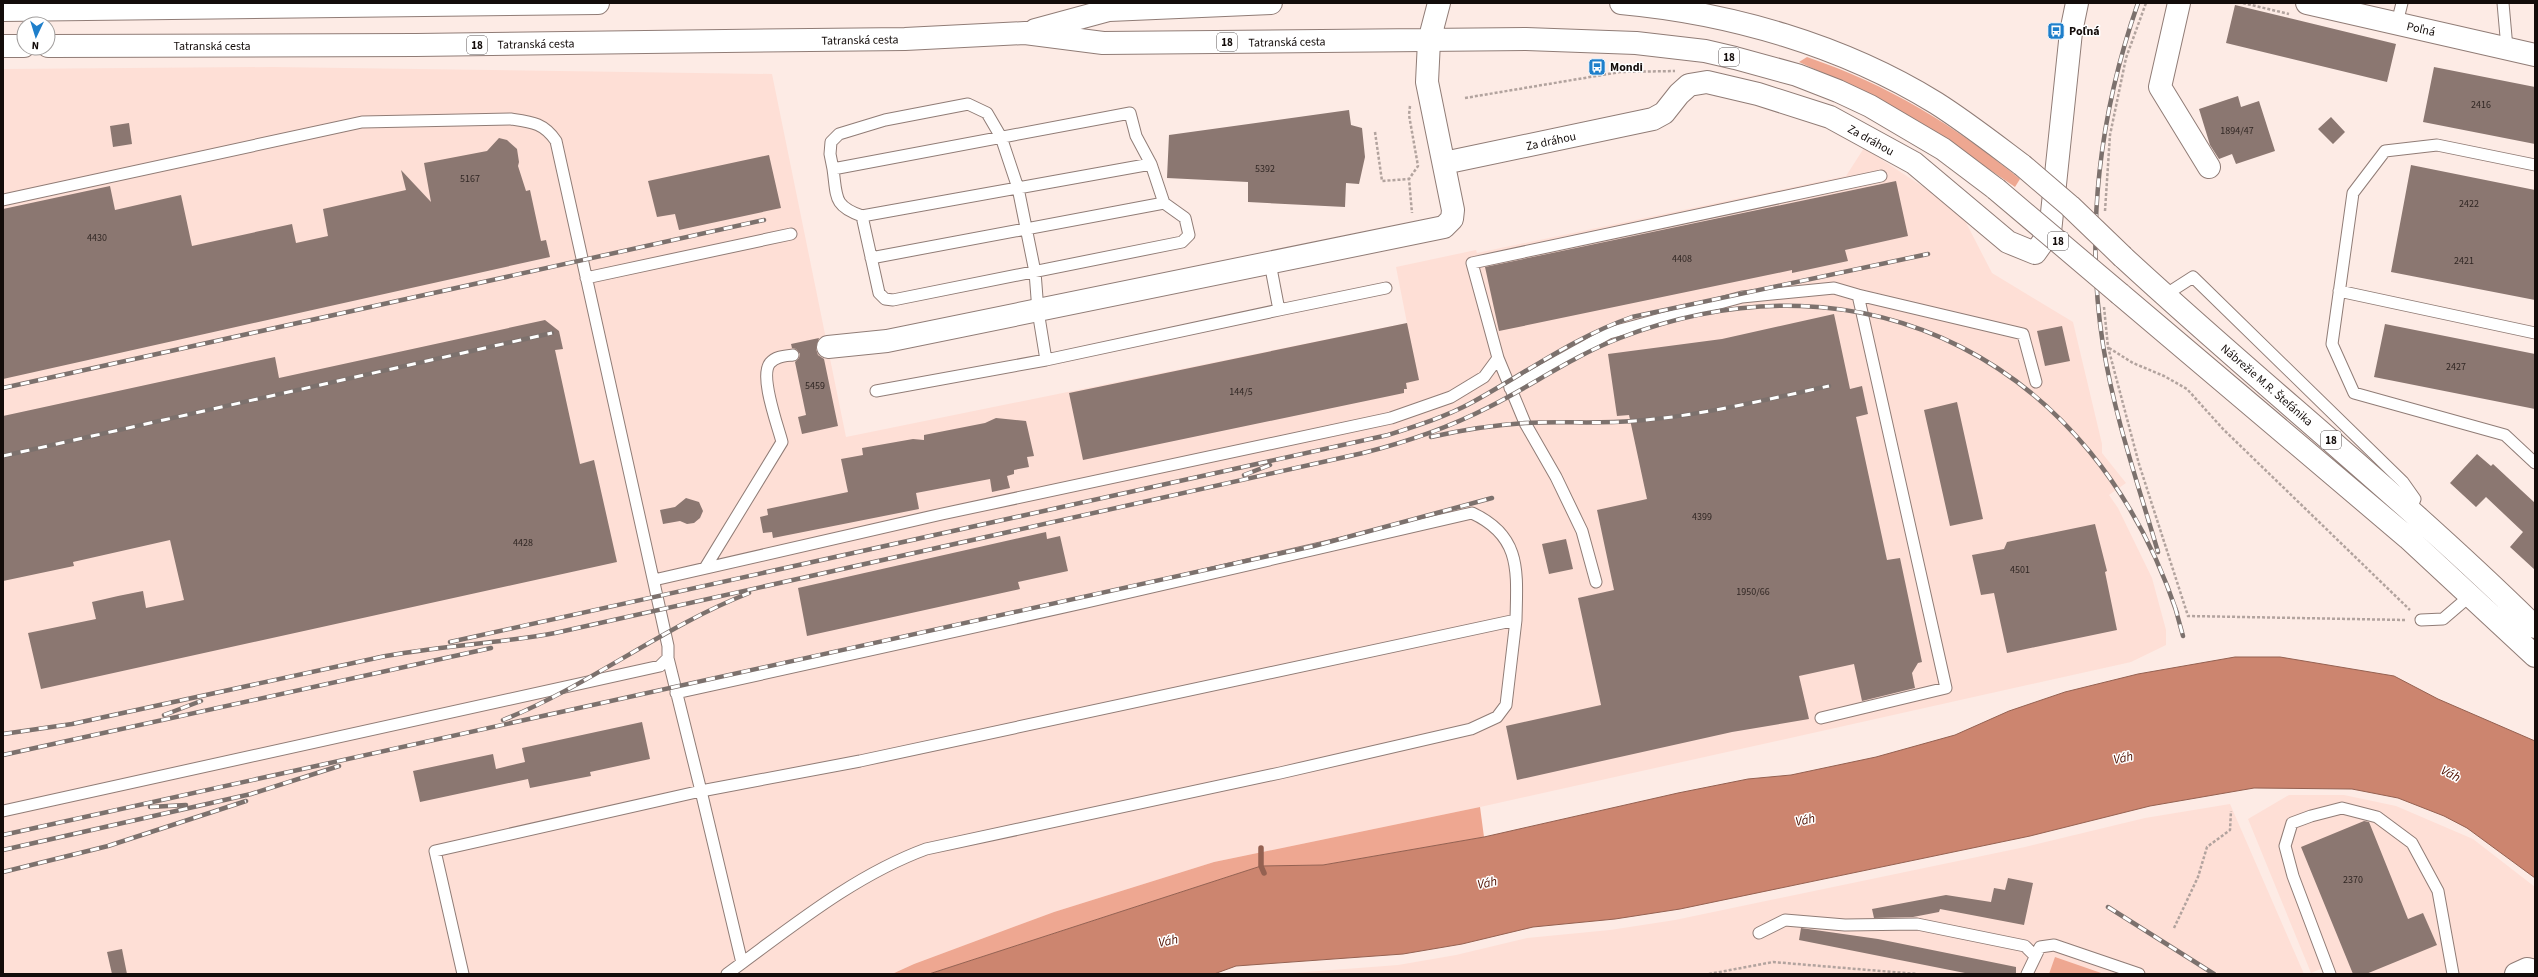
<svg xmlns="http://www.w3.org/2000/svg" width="2538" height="977" font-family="'Source Sans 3',sans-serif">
<rect width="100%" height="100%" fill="#fdebe5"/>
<!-- built -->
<path fill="#fedfd6" d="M272 67 772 74 846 437 1407 323 1396 267 1476 250 1477 253 1846 176 1864 148 1960 211 1992 273 2073 322 2102 444V453L2126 483 2109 495 2118 508 2152 578 2166 630V645L2131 662 1480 807 1214 862 1054 912 914 964 892 974H3V69Z
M2289 795H2344L2396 806 2473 839 2535 887V974H2325L2323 968 2311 973 2248 819Z
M2230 804 2304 974H1279L1398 965 1456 955 1527 938 1610 930 1675 920 2025 847 2145 818Z"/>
<!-- green -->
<path fill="#eea791" d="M1807 57C1889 85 1954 125 2020 179L2015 187 1923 124 1877 98 1799 62Z
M1480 807 1484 837 1323 865 1261 866 929 974H892L914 964 1054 912 1214 862Z
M2055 957 2104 974H2049Z"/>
<!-- water -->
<path fill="#cc856f" stroke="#946151" d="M2235 657H2280L2394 676 2438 699 2535 741V878L2467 828 2444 816 2398 798 2352 789 2254 788 2150 806 2030 836 1680 909 1615 919 1533 927 1462 944 1403 954 1236 966 1214 974H929L1261 866 1323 865 1484 837 1678 793 1748 779 1791 775 1876 757 1955 735 2009 711 2065 692 2138 674Z"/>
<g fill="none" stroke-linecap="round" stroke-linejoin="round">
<!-- stream -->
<path stroke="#946151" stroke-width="5.5" d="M1261 848V866L1264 873"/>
</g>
<!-- building -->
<path fill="#8b7771" d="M2235 5 2396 44 2387 82 2226 43Z
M2434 67 2535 87V144L2423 122Z
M2238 96 2241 107 2259 101 2275 151 2236 164 2232 154 2219 159 2210 145 2199 109Z
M1349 110 1351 125 1362 128 1365 157 1359 184 1346 183 1345 207 1248 202V182L1167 178 1169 135Z
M2331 117 2345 132 2333 144 2318 129Z
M129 123 132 144 113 147 110 126Z
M499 138 507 140 517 149 519 162 518 166 526 191 530 190 541 241 546 240 550 257 3 379V209L110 186 115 210 181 195 192 246 292 224 296 243 328 236 323 209 406 190 401 170 431 202 424 163 487 151Z
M769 155 781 208 679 230 675 214 657 217 648 181Z
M2411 165 2535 190V300L2391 272Z
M1896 181 1908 236 1845 250 1848 261 1792 273V270L1499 331 1485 267Z
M1834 314 1850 389 1862 386 1868 414 1856 417 1887 560 1900 558 1922 662 1918 663 1912 673 1915 688 1862 701 1854 664 1799 676 1809 719 1732 732 1517 780 1506 726 1601 705 1578 598 1614 590 1597 510 1647 499 1629 415 1617 416 1608 354 1722 339Z
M545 320 559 331 563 349 555 350 580 464 594 460 617 562 41 689 28 633 96 619 92 602 118 596 143 591 146 608 184 600 170 540 73 562 74 566 3 581V416L275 357 279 378Z
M1407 323 1419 380 1406 383 1407 389H1404V393L1083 460 1069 393Z
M2385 324 2535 354V409L2374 377Z
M2062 326 2070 361 2045 366 2037 331Z
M819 338 816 349 818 355 824 359 838 426 802 434 798 417 806 415 795 362 799 358 800 354 796 349 792 348 791 344Z
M1957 402 1983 519 1950 526 1924 410Z
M996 418 1026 421 1034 456 1027 457 1029 467 1014 470V474L1007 476 1010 488 992 492 990 479 916 493 919 509 773 538 772 532 763 533 760 517 768 515 767 509 848 492 841 459 863 455 862 448 913 439 924 440V435L985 423Z
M2477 454 2491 466 2493 464 2535 503V570L2510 547 2523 532 2486 497 2476 507 2450 483Z
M686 498 699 502 703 511 700 518 694 523 687 524 680 521 663 524 660 510 675 507Z
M2095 524 2107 571 2105 572 2117 630 2007 653 1994 593 1981 595 1972 555 2004 549 2007 542Z
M1046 532 1047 539 1060 536 1068 571 1018 582 1020 589 807 636 798 588Z
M1566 539 1573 569 1549 574 1542 544Z
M642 722 650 759 590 772 591 776 530 788 528 779 420 802 413 771 493 754 496 769 525 762 522 748Z
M2364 821 2369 822 2408 919 2423 913 2437 945 2366 974H2353L2301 847Z
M2008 878 2033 883 2024 925 1940 909 1939 912 1913 917 1874 918 1872 909 1946 895 1991 902 1994 888 2005 890Z
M1801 928 1878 939 2016 967V974H1970L1799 940Z
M122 949 127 974H112L107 952Z"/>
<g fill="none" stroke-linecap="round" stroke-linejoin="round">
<defs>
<path id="service" d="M2503 3 2507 48
M2397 23 2402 3
M2535 165 2437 145 2385 151 2353 193 2332 344 2354 393 2505 435 2535 463
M833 169 830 154 831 142 839 134 885 120 968 104 987 113 1001 137 1018 188 1151 164 1164 203 1185 218 1189 235 1182 242 893 300 885 299 879 293 862 216C833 206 837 197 833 169L1130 113 1136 136 1151 164
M3 200 362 122 511 119C532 122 544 123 556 141L668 646V658L660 666 3 811
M862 216 1018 188 1035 272 1038 311 1046 360
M871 258 1164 203
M1270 263 1279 310 1386 288
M586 278 791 234
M2339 291 2535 333
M1858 295 2023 334 2036 382
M2165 295 2193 277 2403 482 2415 499 2411 509
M1498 358 1525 423 1556 477 1582 531 1596 582
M1510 388 1609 333 1742 297 1834 288 1858 295 1946 688 1821 718
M876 391 1046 360 1279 310
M705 568 782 442C778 426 759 376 770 363 776 356 785 356 793 355
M654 580 942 514 1391 418 1451 397 1484 377 1498 358 1472 263 1881 176
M2421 620 2443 619 2471 595
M676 693 1087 602 1472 513C1522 536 1517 572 1516 620L860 761 701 791 742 963 727 974
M1759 933 1785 920 1845 925 1917 924 2025 946 2035 956
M742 963C799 921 858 874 926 849L1280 773 1471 729 1497 717 1506 705 1516 620
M463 974 435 851 701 791 668 658
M2027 974 2040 947 2054 945 2139 974
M2330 974 2293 876 2285 846 2292 823 2311 816 2342 808 2377 817 2412 843 2438 891 2453 974"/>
<path id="minor" d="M2179 3 2160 87 2209 167
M2307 3 2535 55
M3 10 598 3
M1444 163 1653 119 1664 113 1679 94 1689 85 1707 82 1758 94 1830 117 1914 163 2008 242 2035 253 2050 232 2071 32 2077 3
M828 347 887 341 1444 227 1452 219 1453 210 1427 82 1429 41
M2516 974 2527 969 2535 971"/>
<path id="primary" d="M1621 3C1730 13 1842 45 1936 103 1966 122 1994 144 2022 165
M1035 30 1109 10 1271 3
M1429 41 1439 3
M3 46H24
M48 46 416 45 811 40 905 39 1025 33 1103 43 1526 39 1636 43 1705 51 1735 58 1797 75 1838 91 1870 106 1943 149 1996 189
M2123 257C2258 382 2403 497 2535 627
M2120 294 2408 538 2535 656"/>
</defs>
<!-- service casing -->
<use href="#service" stroke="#907c76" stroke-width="13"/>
<!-- minor casing -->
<use href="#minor" stroke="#907c76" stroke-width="24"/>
<!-- primary casing -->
<use href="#primary" stroke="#907c76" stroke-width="24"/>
<!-- path -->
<path stroke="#b2a39e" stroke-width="2.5" stroke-dasharray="3 2" stroke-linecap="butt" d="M2243 3 2289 14
M1465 98 1620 72 1675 71
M1410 106 1409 115 1418 166 1409 179 1412 213
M1375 132 1382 181 1409 179
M2105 211 2110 135 2126 58 2146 3
M2104 307 2108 347 2139 464 2188 616 2406 620
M2109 348 2133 363 2164 376 2187 389 2223 429 2410 610
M2174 928 2198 877 2207 847 2230 830 2231 811
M1709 974 1773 962 1917 974"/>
<!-- service -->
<use href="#service" stroke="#fff" stroke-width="11"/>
<!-- minor -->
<use href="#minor" stroke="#fff" stroke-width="22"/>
<!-- primary -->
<use href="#primary" stroke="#fff" stroke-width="22"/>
<defs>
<path id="rail" d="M2138 3C2100 112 2085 230 2103 345 2114 415 2138 484 2158 552
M3 388 764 220
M1431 437C1462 430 1493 425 1525 423 1561 421 1598 424 1634 421 1700 416 1764 400 1829 386
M3 456 552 333
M1244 475 1270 465
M2175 607 2183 636
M450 642 1388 435C1416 426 1445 417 1471 403 1526 373 1572 338 1632 317L1928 254
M376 658C435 646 496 644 555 633L1363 453C1407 442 1448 428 1489 407 1533 385 1573 356 1620 338 1869 243 2094 365 2177 613
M164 715 201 701
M503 720C589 686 662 627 749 593
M3 734 72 724 381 657
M3 755 491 648
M150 807 186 805
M3 835 1314 546 1492 498
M3 850 251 794 339 766
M3 872 108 846 246 801
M2108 907 2214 974"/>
</defs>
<!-- rail casing -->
<use href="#rail" stroke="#7c716d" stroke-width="4.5"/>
<!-- rail -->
<use href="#rail" stroke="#fff" stroke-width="3" stroke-dasharray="9" stroke-linecap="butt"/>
<defs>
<path id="primary-bridge" d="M2022 165 2070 206 2123 257
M1996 189 2120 294"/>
</defs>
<!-- primary-bridge casing -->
<use href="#primary-bridge" stroke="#907c76" stroke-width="24" stroke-linecap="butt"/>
<!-- primary-bridge -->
<use href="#primary-bridge" stroke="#fff" stroke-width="22"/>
</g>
<!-- icons -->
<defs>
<symbol id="bus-square" viewBox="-11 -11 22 22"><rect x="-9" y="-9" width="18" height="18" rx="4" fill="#1e7fcb" stroke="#fff"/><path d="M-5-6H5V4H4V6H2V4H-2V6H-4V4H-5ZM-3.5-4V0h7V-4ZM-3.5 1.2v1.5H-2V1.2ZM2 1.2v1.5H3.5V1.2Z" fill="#fff"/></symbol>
</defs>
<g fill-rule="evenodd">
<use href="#bus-square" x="2046" y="21" width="20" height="20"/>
<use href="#bus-square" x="1587" y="57" width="20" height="20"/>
</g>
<g text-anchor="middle" stroke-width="3" stroke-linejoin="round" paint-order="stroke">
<!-- number labels -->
<g font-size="10" fill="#312724">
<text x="2481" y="108">2416</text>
<text x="2237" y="134">1894/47</text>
<text x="1265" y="172">5392</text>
<text x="470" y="182">5167</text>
<text x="2469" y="207">2422</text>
<text x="97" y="241">4430</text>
<text x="1682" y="262">4408</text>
<text x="2464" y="264">2421</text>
<text x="2456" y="370">2427</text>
<text x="815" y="389">5459</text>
<text x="1241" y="395">144/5</text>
<text x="1702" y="520">4399</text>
<text x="523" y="546">4428</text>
<text x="2020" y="573">4501</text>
<text x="1753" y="595">1950/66</text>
<text x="2353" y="883">2370</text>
</g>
<!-- shield labels -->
<g fill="#fff" stroke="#5a5554" stroke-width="1">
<rect x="1217" y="33" width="20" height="18" rx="3"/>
<rect x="467" y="36" width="20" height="18" rx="3"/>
<rect x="1719" y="48" width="20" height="18" rx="3"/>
<rect x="2048" y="232" width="20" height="18" rx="3"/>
<rect x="2321" y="431" width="20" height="18" rx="3"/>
</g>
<g font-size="11" font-weight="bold" fill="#130c0a">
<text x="1227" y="46">18</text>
<text x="477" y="49">18</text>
<text x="1729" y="61">18</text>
<text x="2058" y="245">18</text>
<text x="2331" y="444">18</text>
</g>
<!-- street labels -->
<g font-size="12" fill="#130c0a" stroke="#fff">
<text transform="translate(2421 29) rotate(13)" y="4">Poľná</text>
<text transform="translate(860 40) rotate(-1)" y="4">Tatranská cesta</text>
<text transform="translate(1287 42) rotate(-1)" y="4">Tatranská cesta</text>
<text transform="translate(536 44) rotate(-1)" y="4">Tatranská cesta</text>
<text x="212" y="50">Tatranská cesta</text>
<text transform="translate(1871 140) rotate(29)" y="4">Za dráhou</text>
<text transform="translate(1551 141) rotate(-12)" y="4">Za dráhou</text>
<text transform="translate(2267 385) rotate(41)" y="4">Nábrežie M.R. Štefánika</text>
</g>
<!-- poi labels -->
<g font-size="12" font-weight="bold" fill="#130c0a" stroke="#fff" text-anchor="start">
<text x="2069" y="35">Poľná</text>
<text x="1610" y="71">Mondi</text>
</g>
<!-- water labels -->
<g font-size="13" font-style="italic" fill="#511100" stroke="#fff">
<text transform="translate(2123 757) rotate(-11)" y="5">Váh</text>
<text transform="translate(2451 773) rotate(27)" y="5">Váh</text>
<text transform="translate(1805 819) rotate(-11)" y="5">Váh</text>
<text transform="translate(1487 882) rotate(-11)" y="5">Váh</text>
<text transform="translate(1168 940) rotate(-11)" y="5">Váh</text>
</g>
</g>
<!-- border -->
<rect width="2538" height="977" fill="none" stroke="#130c0a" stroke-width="8"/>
<!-- north arrow -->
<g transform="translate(36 36) rotate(184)"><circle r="19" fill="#ffffff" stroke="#a19e9d"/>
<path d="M0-3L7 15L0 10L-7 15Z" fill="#1e7fcb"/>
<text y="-6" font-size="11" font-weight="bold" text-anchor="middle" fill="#130c0a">N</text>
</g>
</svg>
